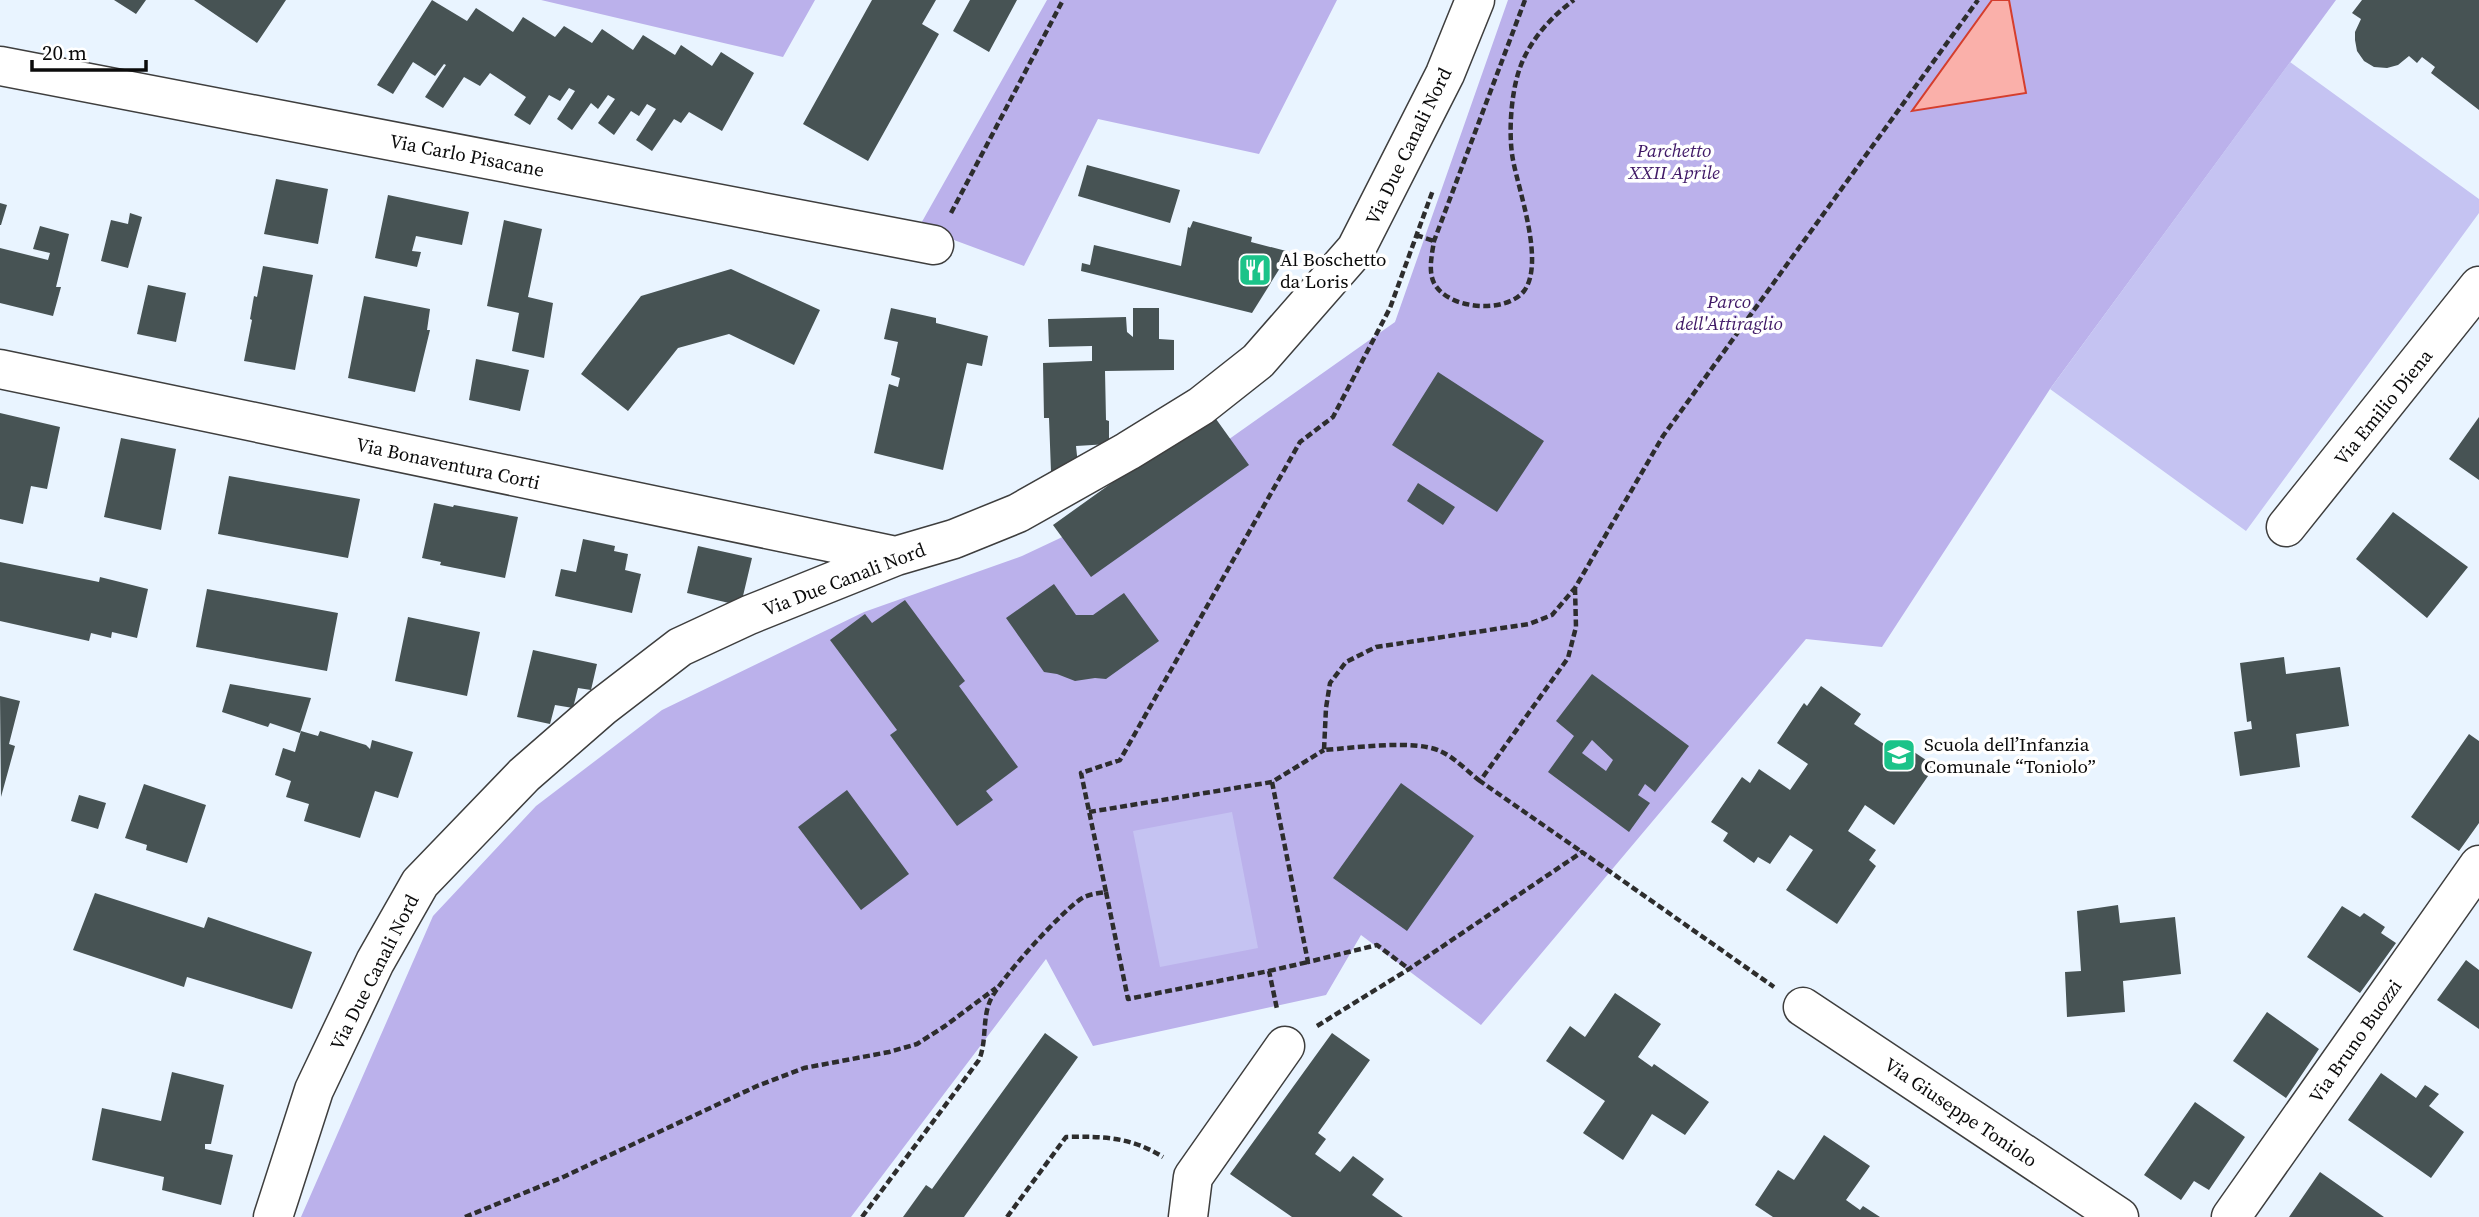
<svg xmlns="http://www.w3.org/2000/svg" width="2479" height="1217" font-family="'Source Serif 4',serif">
<rect width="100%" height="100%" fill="#e9f4ff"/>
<!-- green -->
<path fill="#bbb1eb" d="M541 0H815L783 57Z
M1047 0H1337L1259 154 1098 119 1024 266 919 227Z
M1508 0H2336L2050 389 1882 647 1806 639 1481 1025 1361 935 1326 995 1093 1046 1046 959 851 1217H301L433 916 536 806 662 710 864 612 1022 556 1124 508 1225 442 1395 322Z"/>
<!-- pitch -->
<path fill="#c5c3f2" d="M2290 62 2479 199V213L2246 531 2050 389Z
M1232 812 1258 948 1160 967 1133 831Z"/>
<!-- water -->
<path fill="#fab0aa" stroke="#d53e2d" stroke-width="2" d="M1992 0H2009L2026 93 1912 111Z"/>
<!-- building -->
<path fill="#475354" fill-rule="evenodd" d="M114 0H146L136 14Z
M194 0H286L257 43Z
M432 0 467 21 476 8 513 32 523 17 555 37 564 26 592 43 602 29 633 50 643 35 675 55 681 45 712 66 721 52 754 73 722 131 689 112 681 123 674 119 652 151 636 140 656 109 647 104 639 116 631 111 614 135 598 123 615 99 608 95 598 109 591 103 572 130 557 119 575 91 569 88 560 101 549 95 530 125 514 115 526 97 490 73 480 86 464 77 443 108 425 97 446 65 444 64 435 76 413 62 393 94 377 85Z
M872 0H936L922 24 939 34 868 161 803 124Z
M970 0H1017L989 52 953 31Z
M2362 0H2479V110L2431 73 2435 67 2422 57 2417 63 2409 56 2398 65 2387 68 2374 67 2364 61 2357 51 2355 40V32L2361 19 2352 13Z
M1087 165 1180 190 1170 223 1078 196Z
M276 179 328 189 318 244 264 234Z
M388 195 469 212 462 245 416 236 412 251 421 252 417 267 375 258Z
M0 203 7 205 1 225H0Z
M130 213 142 217 128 268 101 261 111 220 128 224Z
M504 220 542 229 528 297 553 303 544 358 512 351 519 313 487 306Z
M1193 221 1252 237 1251 242 1290 252 1252 313 1081 271 1082 263 1090 265 1094 245 1181 266 1188 227 1190 228Z
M40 226 69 234 56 287H61L53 316 0 303V248L48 260 50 253 33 249Z
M263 266 313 275 295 370 244 361 252 320 250 319 254 296 257 297Z
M731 269 820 310 794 365 729 334 678 348 628 411 581 374 641 296Z
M148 285 186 293 176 342 137 334Z
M364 296 430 309 427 330H430L415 392 348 378Z
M891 308 936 318V323L988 336 982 366 967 363 943 470 874 453 889 384 898 387 900 378 891 375 898 342 884 339Z
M1133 308H1159V339L1174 340V370L1105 371 1106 420 1109 421V444L1076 446 1078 465 1051 472 1049 418H1044L1043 363 1092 361V346L1049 347 1048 319 1126 317 1127 332 1133 337Z
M476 359 529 370 520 411 469 400Z
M1438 372 1544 441 1497 512 1392 445Z
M1211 412 1249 465 1091 577 1053 525Z
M0 413 60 427 47 489 31 486 23 524 0 519Z
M2479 417V480L2449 459Z
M121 438 176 449 161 530 104 517Z
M229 476 360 499 348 558 218 534Z
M1418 483 1455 507 1443 525 1407 501Z
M434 503 453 507 454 505 518 517 505 578 440 565 441 562 422 558Z
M2393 512 2468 567 2427 618 2356 559Z
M583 539 615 546 614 551 628 554 625 570 641 574 632 613 555 596 561 569 576 572Z
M698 546 752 558 743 596 729 603 687 593Z
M0 562 99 582 100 577 148 589 137 638 112 632 111 638 91 633 89 641 0 621Z
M1054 584 1076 615H1093L1124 593 1159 641 1106 679 1095 678 1075 681 1057 674 1044 672 1006 618Z
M207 589 338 613 327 671 196 647Z
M905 600 965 681 959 686 1018 767 986 791 993 800 957 826 890 735 897 730 830 640 865 614 872 623Z
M408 617 480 632 467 696 395 681Z
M533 650 597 664 591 690 578 688 573 708 555 705 550 724 517 717Z
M2284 657 2286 674 2340 667 2349 726 2296 734 2300 767 2240 776 2234 732 2252 729 2251 721 2247 722 2240 663Z
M1592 674 1689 746 1655 792 1645 784 1638 795 1650 803 1629 832 1548 772 1574 736 1556 721ZM1592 740 1613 760 1606 771 1582 753Z
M230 684 311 698 300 733 270 723 268 727 222 712Z
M1821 686 1861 714 1854 724 1890 748 1896 740 1935 766 1894 825 1865 805 1848 831 1876 850 1869 860 1876 866 1837 924 1786 890 1813 850 1790 835 1770 864 1758 857 1754 863 1723 841 1728 833 1711 822 1742 777 1750 783 1759 769 1790 790 1808 764 1777 743 1804 703 1807 706Z
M0 696 20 701 9 744 15 746 1 797Z
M301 731 318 736 320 731 366 745 370 749 372 740 413 752 398 798 375 791 360 838 304 821 309 804 286 797 291 781 275 775 283 748 295 752Z
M2469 734 2479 741V823L2459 851 2411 817Z
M1401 783 1474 836 1407 931 1333 878Z
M144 784 206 805 187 863 146 850 147 845 125 838Z
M847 790 909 874 861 910 798 827Z
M79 795 106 803 98 829 71 821Z
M95 893 204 928 208 917 312 952 292 1009 187 977 184 987 73 950Z
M2118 905 2120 923 2175 917 2181 974 2123 981 2125 1012 2067 1017 2065 972 2081 971 2077 911Z
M2342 906 2360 917 2364 913 2385 927 2381 933 2396 943 2360 993 2307 957Z
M2466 960 2479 970V1029L2437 1000Z
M1615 993 1661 1024 1638 1057 1652 1067 1654 1064 1709 1102 1685 1135 1652 1114 1623 1160 1583 1133 1605 1101 1546 1061 1570 1026 1585 1037Z
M2267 1012 2319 1049 2286 1098 2233 1061Z
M1045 1033 1078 1057 964 1217H903L926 1185 932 1189Z
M1332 1033 1370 1060 1318 1133 1326 1139 1315 1154 1340 1172 1353 1156 1384 1179 1372 1195 1403 1217H1292L1230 1174Z
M172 1072 224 1085 211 1144H205V1149L233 1155 221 1205 162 1190 164 1177 92 1160 102 1108 161 1121Z
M2381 1073 2416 1098 2425 1085 2439 1094 2429 1106 2464 1132 2431 1178 2348 1120Z
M2195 1102 2245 1137 2209 1190 2194 1181 2181 1200 2144 1175Z
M1824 1135 1870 1166 1846 1200 1860 1210 1863 1206 1880 1217H1773L1755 1205 1778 1170 1794 1180Z
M2320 1172 2384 1217H2289Z"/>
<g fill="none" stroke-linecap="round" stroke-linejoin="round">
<defs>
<path id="street" d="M0 66 934 245
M0 369 896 556
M2286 527 2479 286
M1803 1007 2119 1217
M273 1217 314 1090 375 962 420 883 524 775 602 707 680 647 749 615 896 556 954 539 1018 513 1128 451 1201 406 1258 361 1356 249 1445 74 1475 0
M1188 1217 1193 1177 1285 1046
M2231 1217 2479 865"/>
</defs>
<!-- street casing -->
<use href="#street" stroke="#3e3e3e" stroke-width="41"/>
<!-- path -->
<path stroke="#2d2d2d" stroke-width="4.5" stroke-dasharray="7 3.5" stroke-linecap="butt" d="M1525 0 1434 241C1432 254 1428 271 1434 283 1448 310 1506 314 1524 291 1545 263 1519 192 1513 160 1508 134 1511 90 1521 65 1531 39 1552 16 1574 0
M951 213 1063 0
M1416 235 1434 241
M1575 588 1576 627 1568 658 1480 781 1582 852
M1480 781C1467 771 1454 757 1440 751 1414 739 1354 748 1324 750L1326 708 1330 683 1346 662 1376 647 1529 624 1552 615 1575 588 1663 436 1978 0
M1272 782 1308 962 1377 945 1409 969
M1089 812 1272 782 1324 750
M1106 892 1128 999 1269 971 1277 1009
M1269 971 1308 962
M1317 1026 1409 969 1582 852 1774 987
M465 1217 561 1178 757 1086 804 1068 889 1052 917 1044 945 1026 996 988
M862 1217 979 1060C987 1041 982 1020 990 1001 998 981 1065 907 1084 897 1091 894 1099 893 1106 892L1081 773 1120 760 1300 442 1333 417 1390 308 1433 190
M1007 1217 1066 1137C1103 1136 1131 1137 1163 1157"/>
<!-- street -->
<use href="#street" stroke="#fff" stroke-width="38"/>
</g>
<!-- icons -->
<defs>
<symbol id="restaurant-square" viewBox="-11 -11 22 22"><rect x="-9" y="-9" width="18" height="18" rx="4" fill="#1bc389" stroke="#fff"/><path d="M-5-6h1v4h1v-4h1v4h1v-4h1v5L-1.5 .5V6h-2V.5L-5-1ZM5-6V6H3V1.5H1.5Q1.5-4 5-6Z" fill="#fff"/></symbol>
<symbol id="school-square" viewBox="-11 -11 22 22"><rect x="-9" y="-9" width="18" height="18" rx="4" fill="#1bc389" stroke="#fff"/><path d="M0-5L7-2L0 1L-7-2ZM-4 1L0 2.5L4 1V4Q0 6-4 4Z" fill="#fff"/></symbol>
</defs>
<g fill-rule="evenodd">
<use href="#restaurant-square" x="1236" y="251" width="38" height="38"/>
<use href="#school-square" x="1880" y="736" width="38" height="38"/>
</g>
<g text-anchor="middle" stroke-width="7" stroke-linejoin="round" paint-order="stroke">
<!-- street labels -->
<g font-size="19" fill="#0b0b0b" stroke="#fff">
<text transform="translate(1408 146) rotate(-64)" y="7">Via Due Canali Nord</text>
<text transform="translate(467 155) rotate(11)" y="7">Via Carlo Pisacane</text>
<text transform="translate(2383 407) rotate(-51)" y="7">Via Emilio Diena</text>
<text transform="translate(448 463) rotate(12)" y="7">Via Bonaventura Corti</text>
<text transform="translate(844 579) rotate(-21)" y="7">Via Due Canali Nord</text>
<text transform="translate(374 972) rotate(-63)" y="7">Via Due Canali Nord</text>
<text transform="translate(2355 1041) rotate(-55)" y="7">Via Bruno Buozzi</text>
<text transform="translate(1961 1112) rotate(34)" y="7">Via Giuseppe Toniolo</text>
</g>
<!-- park labels -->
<g font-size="19" font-style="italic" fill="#3f1866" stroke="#fff">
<text x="1674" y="157">Parchetto<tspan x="1674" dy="22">XXII Aprile</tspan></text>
<text x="1729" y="308">Parco<tspan x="1729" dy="22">dell'Attiraglio</tspan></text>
</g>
<!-- poi labels -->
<g font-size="19" fill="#0b0b0b" stroke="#fff" text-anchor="start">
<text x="1280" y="266">Al Boschetto<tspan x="1280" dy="22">da Loris</tspan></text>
<text x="1924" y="751">Scuola dell’Infanzia<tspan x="1924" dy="22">Comunale “Toniolo”</tspan></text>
</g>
</g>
<!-- scale -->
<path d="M32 60v10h114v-10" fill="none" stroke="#0b0b0b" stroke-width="3.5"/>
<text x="42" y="60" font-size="21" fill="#0b0b0b" stroke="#ffffff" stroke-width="5" paint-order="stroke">20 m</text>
</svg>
